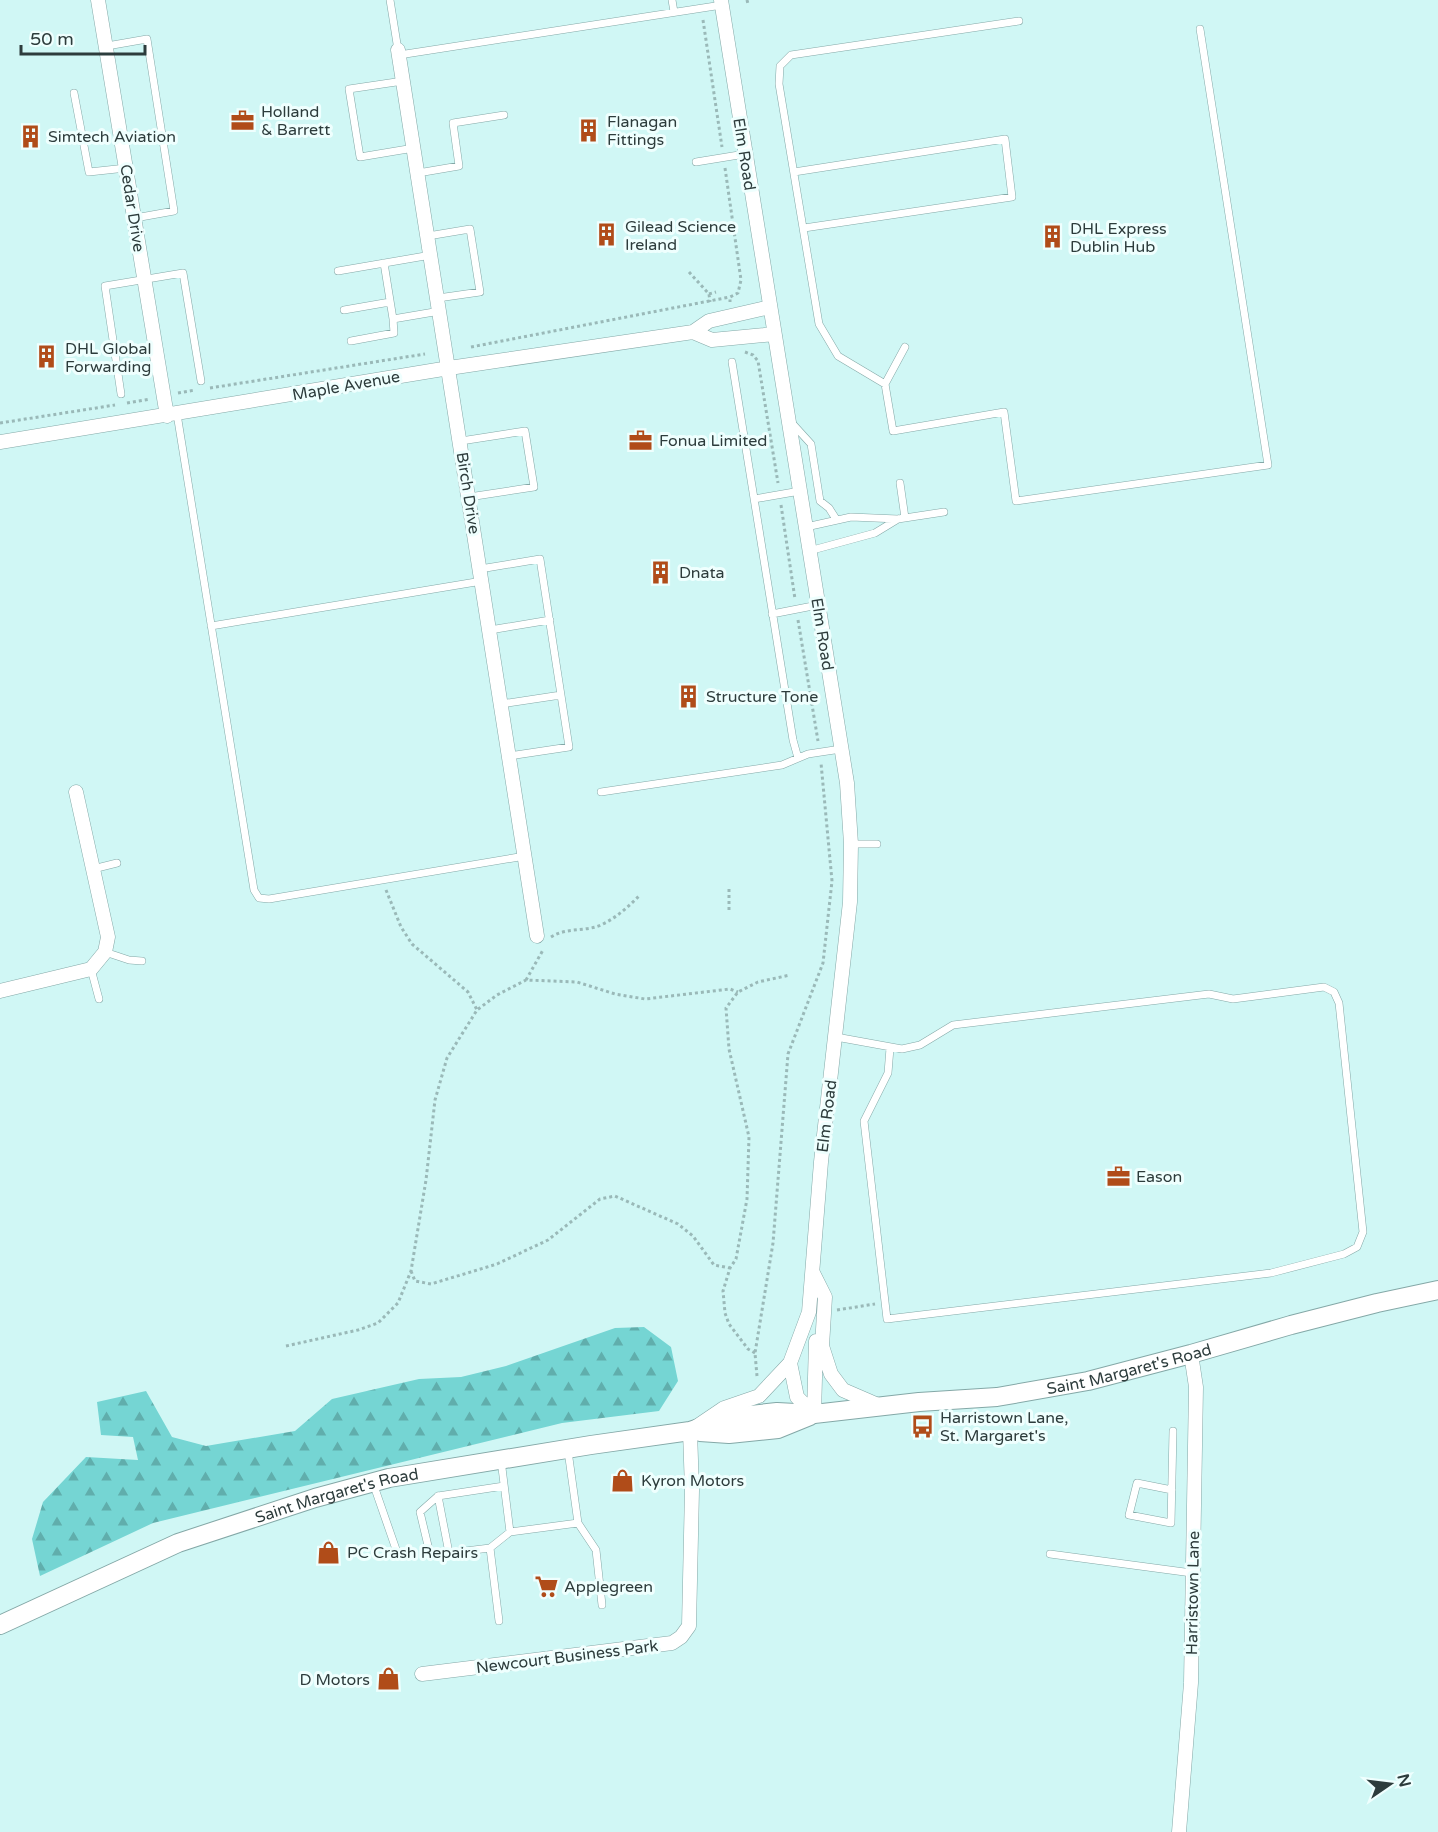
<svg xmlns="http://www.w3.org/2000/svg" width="1438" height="1832" font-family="'Varela Round',sans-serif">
<defs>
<pattern id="forest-firs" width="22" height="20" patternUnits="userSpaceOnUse" patternTransform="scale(1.5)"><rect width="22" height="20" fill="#75d5d3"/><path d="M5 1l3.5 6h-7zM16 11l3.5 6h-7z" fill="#60aeac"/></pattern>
</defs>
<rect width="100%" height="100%" fill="#d0f7f5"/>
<!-- forest -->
<path fill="url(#forest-firs)" d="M644 1327 671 1347 678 1381 659 1411 562 1423 153 1523 40 1576 32 1539 43 1502 86 1457 138 1460 133 1437 101 1435 97 1402 146 1391 172 1437 206 1446 295 1431 332 1399 419 1379 461 1377 506 1366 615 1328Z"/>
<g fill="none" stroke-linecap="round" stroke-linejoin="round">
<defs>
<path id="lane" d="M390 0 398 50
M672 0 674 12
M1019 21 791 55 780 66 779 84 819 324 838 356 885 384 893 431 1004 412 1016 501 1268 465 1200 29
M107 46 147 39 174 211 135 218
M399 55 722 5
M403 81 349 89 360 157 414 148
M74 93 89 172 126 168
M696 162 745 154
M794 172 1005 139 1012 197 804 228
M418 173 459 166 453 123 504 115
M428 236 470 229 480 292 438 298
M384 263 393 319
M338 271 431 255
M344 310 390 302
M351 341 394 333 393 319 440 311
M732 362 793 740 798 758
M885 384 905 347
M121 394 105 286 183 273 201 381
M177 414 254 890 259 898 269 899 525 856
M791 422 811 444 820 501 829 508 836 519
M461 441 525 431 534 487 469 497
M900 483 905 518
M754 499 800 491
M806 527 851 517 898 519 944 512
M809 551 875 533 898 519
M480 569 540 559 569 747 509 756
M772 614 818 605
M211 626 482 581
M490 630 550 620
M501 704 561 695
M601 792 782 765 808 754 841 749
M851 844H877
M93 869 117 863
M105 952 129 960 142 961
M91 969 99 999
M836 1037 902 1049 920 1045 953 1025 1209 994 1233 999 1324 987 1334 992 1339 1003 1363 1232 1357 1247 1344 1254 1271 1273 887 1319 864 1121 888 1073 890 1048
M501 1460 510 1532 578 1523 568 1451
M373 1483 398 1555
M504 1486 438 1496 449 1553 490 1548 510 1532
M1172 1490 1137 1483 1129 1515 1171 1523 1173 1431
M438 1496 420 1512 430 1554 449 1553
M578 1523 596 1550 602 1605
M490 1548 499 1621
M1050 1554 1192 1573"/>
<path id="street" d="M98 0 167 416
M398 50 537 936
M693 332 712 340 774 334
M0 442 449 368 693 332 709 321 770 307
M0 991 91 969 105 952 108 937 76 792
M813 1273 825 1297 822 1346 831 1374 843 1390 880 1406
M790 1363 797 1397 814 1414
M814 1414 816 1341
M422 1674 672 1643 681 1637 689 1626 692 1490 690 1431 724 1408 759 1396 790 1363 809 1312 821 1162 850 902 851 844 847 783 721 0
M1179 1832 1191 1683 1196 1387 1191 1354"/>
<g id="secondary">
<path d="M700 1432 729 1434 778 1429 810 1416"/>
<path id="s1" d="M0 1625 178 1543 315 1498 389 1478 591 1445 690 1431 732 1417 777 1412 814 1414 919 1402 997 1397 1088 1381 1191 1354 1291 1325 1377 1303 1438 1290"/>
</g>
</defs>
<!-- lane casing -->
<use href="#lane" stroke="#84a8a7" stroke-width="8"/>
<!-- street casing -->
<use href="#street" stroke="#84a8a7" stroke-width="15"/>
<!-- secondary casing -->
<use href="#secondary" stroke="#84a8a7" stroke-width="20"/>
<!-- path -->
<path stroke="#9ab9b8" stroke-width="3" stroke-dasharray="3 3" stroke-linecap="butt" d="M747 0 748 4
M703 20 722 147
M725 168 741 280 738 293 730 297V302
M689 272 709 294 710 302
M709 294 716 292
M471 347 730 297
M745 352 753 355 758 361 778 483
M210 388 425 354
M178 393 195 390
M127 403 150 399
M0 423 115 405
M781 505 795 599
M798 620 818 741
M729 889V913
M386 890 401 927 412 944 468 992 477 1010
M551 937C567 927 585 932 601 925 616 918 628 907 639 896
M526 980 543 950
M411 1271 415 1281 431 1284 497 1264 548 1240 600 1199 615 1196 678 1224 693 1236 714 1265 730 1268
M837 1310 875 1304
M286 1346 358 1330 378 1323 398 1303 411 1271 426 1180 435 1100 447 1058 477 1010 497 995 526 980 577 982 615 994 645 999 730 989 738 992
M755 1353 748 1349 729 1324 725 1313 723 1291 730 1268 736 1259 747 1199 749 1137 729 1049 726 1008 738 992 758 982 790 975
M757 1376 755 1353 773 1243 788 1054 823 963 832 881 821 763"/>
<!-- lane -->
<use href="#lane" stroke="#fff" stroke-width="7"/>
<!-- street -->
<use href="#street" stroke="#fff" stroke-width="14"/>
<!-- secondary -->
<use href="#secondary" stroke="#fff" stroke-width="18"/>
</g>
<!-- icons -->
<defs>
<symbol id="office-bare" viewBox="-9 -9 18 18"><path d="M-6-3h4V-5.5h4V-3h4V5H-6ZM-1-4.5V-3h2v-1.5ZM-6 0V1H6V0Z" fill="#b04c19" stroke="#effffe" stroke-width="2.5" paint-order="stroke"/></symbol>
<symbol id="building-bare" viewBox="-9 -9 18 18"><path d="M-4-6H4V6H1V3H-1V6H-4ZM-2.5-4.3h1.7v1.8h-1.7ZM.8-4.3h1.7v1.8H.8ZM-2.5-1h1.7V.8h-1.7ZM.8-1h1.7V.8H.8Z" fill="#b04c19" stroke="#effffe" stroke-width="2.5" paint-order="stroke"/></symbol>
<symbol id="bus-bare" viewBox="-9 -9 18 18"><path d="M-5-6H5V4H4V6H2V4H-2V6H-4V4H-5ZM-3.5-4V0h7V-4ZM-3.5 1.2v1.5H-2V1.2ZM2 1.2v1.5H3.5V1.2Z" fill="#b04c19" stroke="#effffe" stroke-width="2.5" paint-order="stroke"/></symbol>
<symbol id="shop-bare" viewBox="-9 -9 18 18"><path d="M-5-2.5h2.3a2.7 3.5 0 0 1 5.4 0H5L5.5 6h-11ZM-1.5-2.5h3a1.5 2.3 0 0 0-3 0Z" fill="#b04c19" stroke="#effffe" stroke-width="2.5" paint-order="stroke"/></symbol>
<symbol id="supermarket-bare" viewBox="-9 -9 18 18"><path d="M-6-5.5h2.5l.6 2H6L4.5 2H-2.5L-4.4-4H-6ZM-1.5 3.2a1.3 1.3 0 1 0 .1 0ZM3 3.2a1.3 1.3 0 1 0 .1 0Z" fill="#b04c19" stroke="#effffe" stroke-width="2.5" paint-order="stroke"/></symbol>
</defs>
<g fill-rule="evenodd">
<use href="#office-bare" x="226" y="104" width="33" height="33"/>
<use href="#building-bare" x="572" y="114" width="33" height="33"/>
<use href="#building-bare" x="14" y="120" width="33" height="33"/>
<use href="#building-bare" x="590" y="218" width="33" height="33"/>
<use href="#building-bare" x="1036" y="220" width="33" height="33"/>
<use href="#building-bare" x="30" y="340" width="33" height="33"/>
<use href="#office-bare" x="624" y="424" width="33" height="33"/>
<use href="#building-bare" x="644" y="556" width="33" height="33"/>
<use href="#building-bare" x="672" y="680" width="33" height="33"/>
<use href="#office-bare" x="1102" y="1160" width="33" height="33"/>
<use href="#bus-bare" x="906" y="1410" width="33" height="33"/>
<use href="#shop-bare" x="606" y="1464" width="33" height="33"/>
<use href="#shop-bare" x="312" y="1536" width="33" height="33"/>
<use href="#supermarket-bare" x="530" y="1570" width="33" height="33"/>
<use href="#shop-bare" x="372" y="1662" width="33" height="33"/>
</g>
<g text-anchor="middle" stroke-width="6" stroke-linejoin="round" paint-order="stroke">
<!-- poi labels -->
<g font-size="16" fill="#2d3c3c" stroke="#effffe" text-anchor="start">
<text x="261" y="117">Holland<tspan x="261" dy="18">&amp; Barrett</tspan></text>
<text x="607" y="127">Flanagan<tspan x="607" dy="18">Fittings</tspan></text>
<text x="48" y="142">Simtech Aviation</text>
<text x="625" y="232">Gilead Science<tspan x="625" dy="18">Ireland</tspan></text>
<text x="1070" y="234">DHL Express<tspan x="1070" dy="18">Dublin Hub</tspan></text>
<text x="65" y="354">DHL Global<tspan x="65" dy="18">Forwarding</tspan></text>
<text x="659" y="446">Fonua Limited</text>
<text x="679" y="578">Dnata</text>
<text x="706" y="702">Structure Tone</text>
<text x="1136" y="1182">Eason</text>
<text x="940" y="1423">Harristown Lane,<tspan x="940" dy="18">St. Margaret's</tspan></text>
<text x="641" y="1486">Kyron Motors</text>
<text x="347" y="1558">PC Crash Repairs</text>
<text x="564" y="1592">Applegreen</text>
<text x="370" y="1685" text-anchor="end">D Motors</text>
</g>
<!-- street labels -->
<g font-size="16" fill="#2d3c3c" stroke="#effffe">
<text transform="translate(745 154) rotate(81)" y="6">Elm Road</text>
<text transform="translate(133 208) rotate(81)" y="6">Cedar Drive</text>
<text transform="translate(346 385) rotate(-10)" y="6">Maple Avenue</text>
<text transform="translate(469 493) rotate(81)" y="6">Birch Drive</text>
<text transform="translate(823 634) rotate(81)" y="6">Elm Road</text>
<text transform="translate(826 1116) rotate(-83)" y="6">Elm Road</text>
<text dy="6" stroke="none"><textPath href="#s1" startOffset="1167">Saint Margaret's Road</textPath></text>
<text dy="6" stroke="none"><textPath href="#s1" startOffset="362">Saint Margaret's Road</textPath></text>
<text transform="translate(1192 1593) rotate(-89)" y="6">Harristown Lane</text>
<text transform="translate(567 1656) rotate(-7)" y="6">Newcourt Business Park</text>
</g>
</g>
<!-- north arrow -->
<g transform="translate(1390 1784) rotate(76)" stroke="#effffe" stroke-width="4.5" paint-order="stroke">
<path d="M0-4.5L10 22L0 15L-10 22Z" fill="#2d3c3c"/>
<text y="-9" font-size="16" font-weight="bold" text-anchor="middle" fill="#2d3c3c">N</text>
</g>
<!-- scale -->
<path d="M21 45v9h124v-9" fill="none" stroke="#2d3c3c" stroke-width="3"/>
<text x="30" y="45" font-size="18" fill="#2d3c3c" stroke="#effffe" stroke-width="4.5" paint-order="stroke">50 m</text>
</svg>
